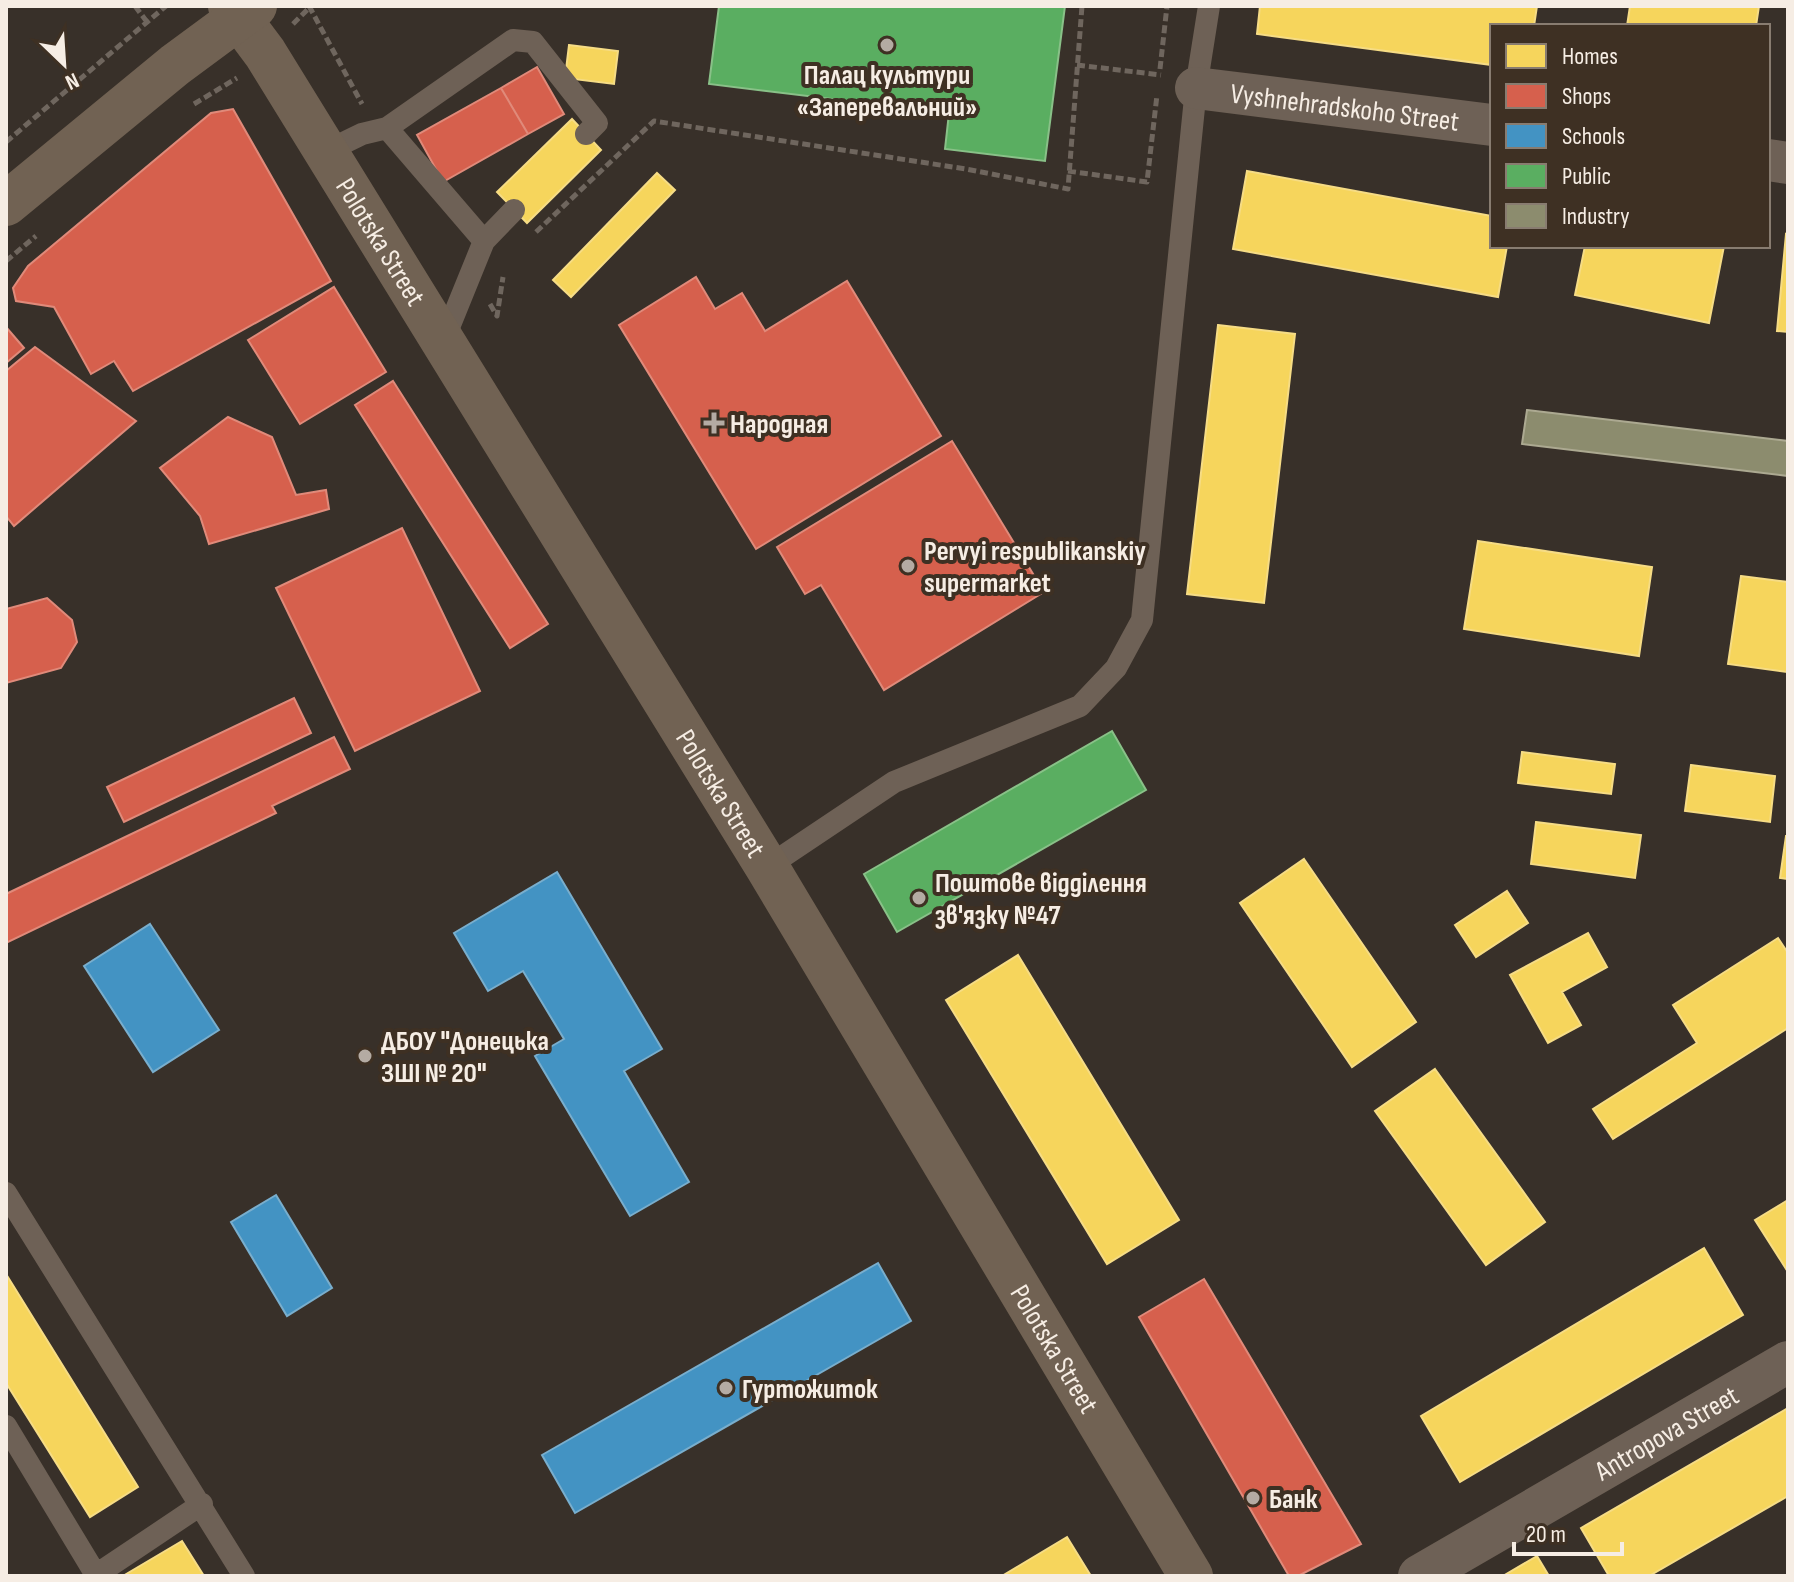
<svg xmlns="http://www.w3.org/2000/svg" width="1794" height="1582" font-family="'Sofia Sans Condensed',sans-serif">
<rect width="100%" height="100%" fill="#383029"/>
<!-- homes -->
<path fill="#f6d55c" stroke="#f6dc85" stroke-width="2" d="M1260 6H1537L1534 26H1492V65L1257 34Z
M1630 6H1759L1756 26H1627Z
M569 45 618 51 614 84 565 78Z
M572 119 601 150 527 223 497 192Z
M1247 171 1492 216V246H1507L1498 297 1233 249Z
M657 173 675 190 571 297 553 280Z
M1786 234 1788 235V332L1777 331Z
M1585 246H1724L1709 323 1575 295Z
M1218 325 1295 334 1264 603 1187 594Z
M1478 541 1652 567 1639 656 1464 629Z
M1741 576 1788 582V672L1728 664Z
M1522 752 1615 764 1611 794 1518 783Z
M1691 765 1775 776 1770 822 1685 811Z
M1536 822 1641 835 1635 878 1531 864Z
M1786 836H1788V879L1780 878Z
M1304 859 1416 1022 1352 1067 1240 903Z
M1507 891 1528 923 1476 957 1455 925Z
M1588 933 1607 967 1562 992 1581 1025 1548 1043 1510 975Z
M1778 938 1788 953V1028L1613 1139 1593 1109 1697 1043 1673 1005Z
M1018 955 1179 1220 1107 1264 946 1000Z
M1435 1069 1545 1222 1486 1265 1375 1111Z
M1788 1200V1272L1755 1220Z
M1704 1248 1743 1315 1460 1482 1421 1416Z
M6 1274 138 1487 90 1517 6 1383Z
M1788 1408V1496L1649 1576H1609L1581 1528Z
M1067 1537 1091 1576H1002Z
M182 1541 204 1576H123Z
M1537 1556 1549 1576H1503Z"/>
<!-- shops -->
<path fill="#d6604d" stroke="#e08a7a" stroke-width="2" d="M537 67 564 114 528 134 501 88Z
M501 88 528 134 443 182 417 135Z
M233 109 331 281 133 391 114 361 91 374 54 307 16 301 13 288 28 266 211 113Z
M696 277 715 309 742 293 765 331 847 281 941 436 756 549 619 325Z
M334 287 386 372 300 424 248 340Z
M6 327 24 348 6 363Z
M35 347 136 421 14 526 6 516V371Z
M393 381 548 624 510 648 355 405Z
M228 417 272 437 296 495 326 490 329 509 209 544 200 516 160 468Z
M952 441 1044 592 884 690 821 585 805 594 777 547Z
M402 528 480 691 355 751 276 588Z
M47 598 72 620 77 642 61 668 6 683V609Z
M294 698 311 733 124 822 107 787Z
M334 737 350 769 272 806 276 813 6 943V894Z
M1204 1279 1361 1544 1298 1576H1289L1139 1317Z"/>
<!-- schools -->
<path fill="#4393c3" stroke="#79aecd" stroke-width="2" d="M557 872 662 1049 624 1071 689 1182 630 1216 535 1056 564 1039 523 971 488 991 454 933Z
M150 924 219 1030 153 1072 84 966Z
M276 1195 332 1288 287 1316 231 1222Z
M878 1263 911 1321 575 1513 542 1455Z"/>
<!-- public -->
<path fill="#5aae61" stroke="#89c188" stroke-width="2" d="M719 6H1065L1045 161 945 149 949 113 709 84Z
M1112 731 1146 790 897 932 864 874Z"/>
<!-- industry -->
<path fill="#8c8c6e" stroke="#aca991" stroke-width="2" d="M1527 410 1788 441V476L1522 444Z"/>
<g fill="none" stroke-linecap="round" stroke-linejoin="round">
<!-- path -->
<path stroke="#6f665e" stroke-width="5" stroke-dasharray="8 4" stroke-linecap="butt" d="M135 6 147 22
M309 6 362 104
M293 24 310 7
M1077 65 1161 75
M1160 69 1167 6
M194 104 237 78
M6 142 166 6
M1068 171 1147 182 1157 95
M536 232 654 121 966 169 1068 189 1082 6
M6 261 36 236
M490 304 497 316 503 277"/>
<!-- lane -->
<path stroke="#6e6156" stroke-width="22" d="M387 128 513 40 533 42 597 123 586 134
M325 152 362 134 387 128 484 241 443 342
M484 241 514 210
M767 867 894 782 1080 706 1116 668 1142 620 1196 88 1209 6
M6 1193 244 1576
M6 1426 96 1575 202 1504"/>
<!-- street -->
<g stroke="#6e6156" stroke-width="42">
<path id="s1" d="M1196 88 1492 125"/>
<path d="M1768 160 1788 163"/>
<path id="s2" d="M1419 1576 1788 1362"/>
</g>
<!-- secondary -->
<g stroke="#716253" stroke-width="44">
<path id="s3" d="M230 6 265 53 767 867 1191 1576"/>
<path d="M6 204 175 65 255 6"/>
</g>
</g>
<!-- markers -->
<g fill="#b4aba3" stroke="#3e3023" stroke-width="3">
<circle cx="887" cy="45" r="8"/>
<path d="M710 411h8v8h8v8h-8v8h-8v-8h-8v-8h8z"/>
<circle cx="908" cy="566" r="8"/>
<circle cx="919" cy="898" r="8"/>
<circle cx="365" cy="1056" r="8"/>
<circle cx="726" cy="1388" r="8"/>
<circle cx="1253" cy="1498" r="8"/>
</g>
<g text-anchor="middle" stroke-width="8" stroke-linejoin="round" paint-order="stroke">
<!-- poi labels -->
<g font-size="28" font-weight="bold" fill="#f6ede4" stroke="#3e3023" text-anchor="start">
<text x="887" y="84" text-anchor="middle">Палац культури<tspan x="887" dy="32">«Заперевальний»</tspan></text>
<text x="730" y="433">Народная</text>
<text x="924" y="560">Pervyi respublikanskiy<tspan x="924" dy="32">supermarket</tspan></text>
<text x="935" y="892">Поштове відділення<tspan x="935" dy="32">зв'язку №47</tspan></text>
<text x="381" y="1050">ДБОУ "Донецька<tspan x="381" dy="32">ЗШІ № 20"</tspan></text>
<text x="742" y="1398">Гуртожиток</text>
<text x="1269" y="1508">Банк</text>
</g>
<!-- street labels -->
<g font-size="28" fill="#f6ede4" stroke="#3e3023">
<text dy="10" stroke="none"><textPath href="#s1" startOffset="150">Vyshnehradskoho Street</textPath></text>
<text dy="10" stroke="none"><textPath href="#s3" startOffset="280">Polotska Street</textPath></text>
<text dy="10" stroke="none"><textPath href="#s3" startOffset="928">Polotska Street</textPath></text>
<text dy="10" stroke="none"><textPath href="#s3" startOffset="1576">Polotska Street</textPath></text>
<text dy="10" stroke="none"><textPath href="#s2" startOffset="286">Antropova Street</textPath></text>
</g>
</g>
<!-- border -->
<rect width="1794" height="1582" fill="none" stroke="#f6ede4" stroke-width="16"/>
<!-- legend -->
<rect x="1490" y="24" width="280" height="224" fill="#3e3023" stroke="#887c70" stroke-width="2"/>
<rect x="1506" y="44" width="40" height="24" fill="#f6d55c" stroke="#887c70" stroke-width="2"/>
<text x="1562" y="64" font-size="24" fill="#f6ede4">Homes</text>
<rect x="1506" y="84" width="40" height="24" fill="#d6604d" stroke="#887c70" stroke-width="2"/>
<text x="1562" y="104" font-size="24" fill="#f6ede4">Shops</text>
<rect x="1506" y="124" width="40" height="24" fill="#4393c3" stroke="#887c70" stroke-width="2"/>
<text x="1562" y="144" font-size="24" fill="#f6ede4">Schools</text>
<rect x="1506" y="164" width="40" height="24" fill="#5aae61" stroke="#887c70" stroke-width="2"/>
<text x="1562" y="184" font-size="24" fill="#f6ede4">Public</text>
<rect x="1506" y="204" width="40" height="24" fill="#8c8c6e" stroke="#887c70" stroke-width="2"/>
<text x="1562" y="224" font-size="24" fill="#f6ede4">Industry</text>
<!-- north arrow -->
<g transform="translate(64 64) rotate(155)" stroke="#3e3023" stroke-width="6" paint-order="stroke">
<path d="M0-6L14 30L0 20L-14 30Z" fill="#f6ede4"/>
<text y="-12" font-size="22" font-weight="bold" text-anchor="middle" fill="#f6ede4">N</text>
</g>
<!-- scale -->
<path d="M1514 1542v12h108v-12" fill="none" stroke="#f6ede4" stroke-width="4"/>
<text x="1526" y="1542" font-size="24" fill="#f6ede4" stroke="#3e3023" stroke-width="6" paint-order="stroke">20 m</text>
</svg>
